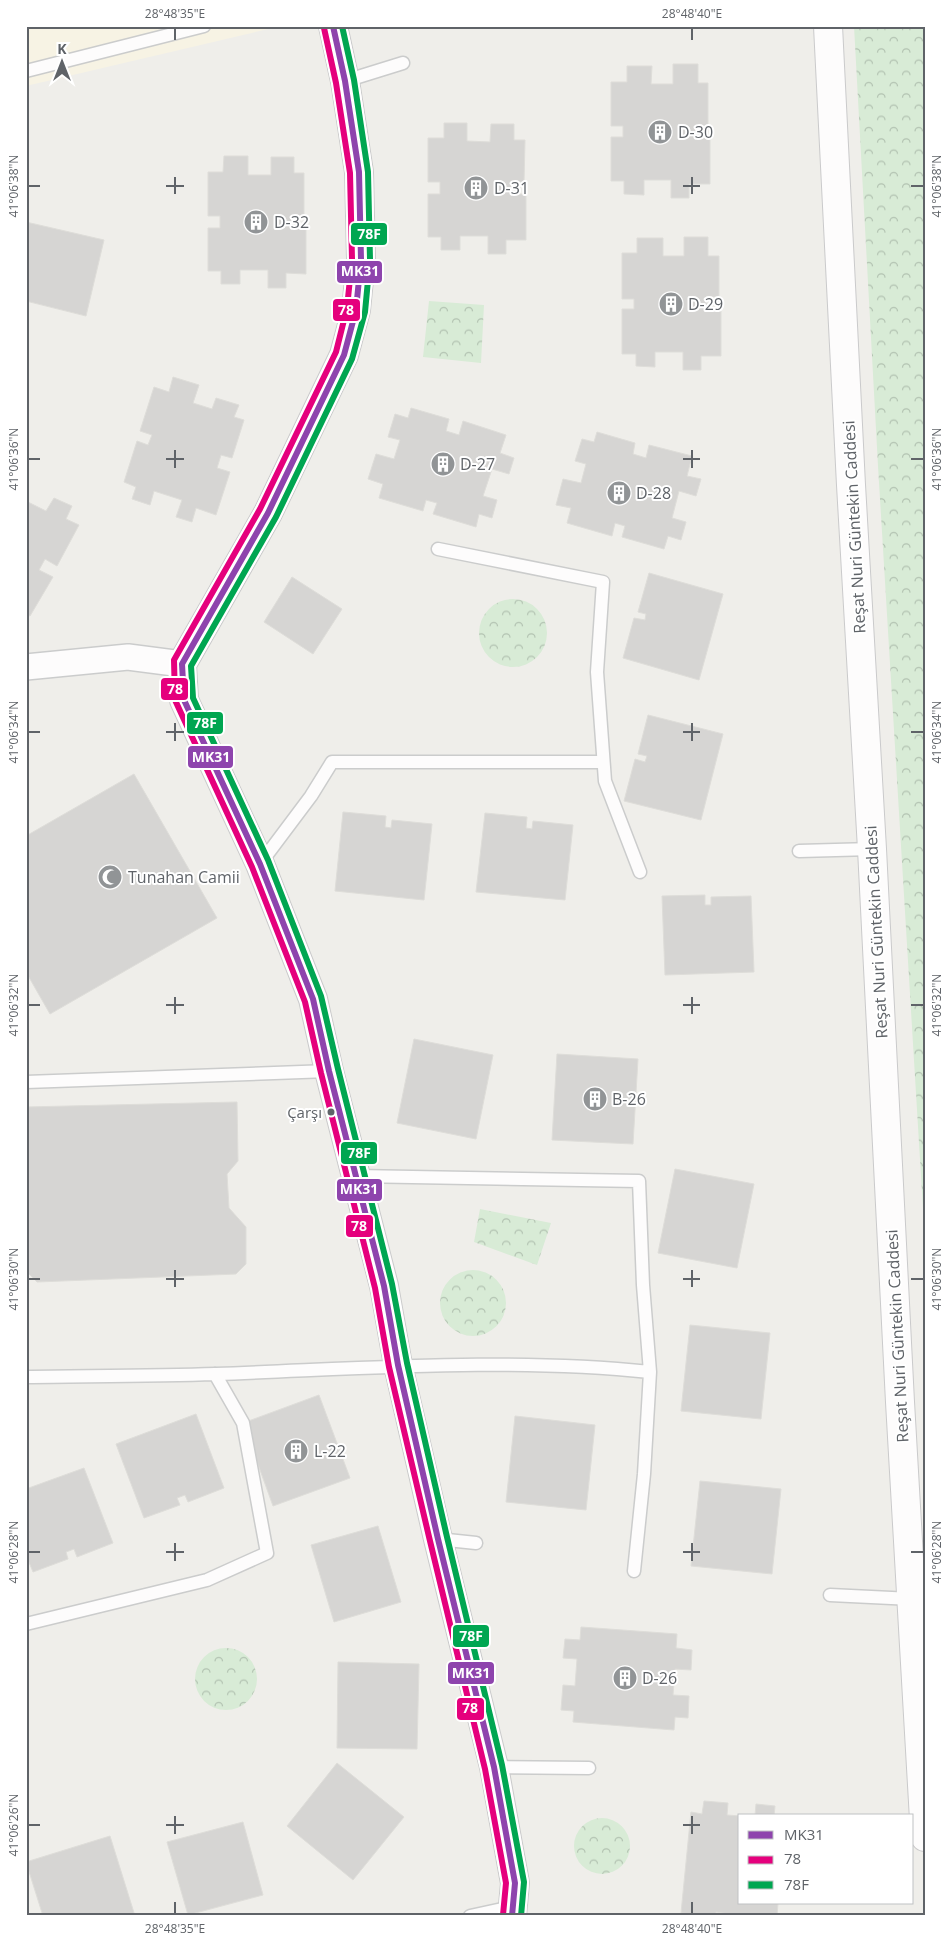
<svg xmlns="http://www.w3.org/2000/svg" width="951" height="1942" font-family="'Open Sans',sans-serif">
<defs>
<pattern id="forest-crowns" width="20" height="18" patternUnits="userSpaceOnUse" patternTransform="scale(1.25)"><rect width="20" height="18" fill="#d8ebd6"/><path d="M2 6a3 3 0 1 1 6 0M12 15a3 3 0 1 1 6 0" fill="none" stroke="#b2c2b1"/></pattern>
</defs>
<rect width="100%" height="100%" fill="#efeeea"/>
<!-- commercial -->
<path fill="#f7f3e4" d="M26 26H281L26 86Z"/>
<!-- forest -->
<path fill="url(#forest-crowns)" d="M854 26H925V1242L878 466Z
M429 301 484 305 481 363 423 357Z
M479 633a34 34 0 1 1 68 0a34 34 0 1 1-68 0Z
M480 1209 551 1223 537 1265 474 1242Z
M440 1303a33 33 0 1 1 66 0a33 33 0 1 1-66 0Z
M195 1679a31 31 0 1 1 62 0a31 31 0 1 1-62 0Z
M574 1846a28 28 0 1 1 56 0a28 28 0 1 1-56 0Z"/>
<!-- building -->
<path fill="#d6d5d3" stroke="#deddd9" d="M673 64H698V83H708V126H696V137L710 138V184H689V198H671V180H644V195L624 194V181H611V137H623V126H611V82H627V66H652L651 84H673Z
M444 123H467V141L490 142 491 124H514V140H525L524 182H512V194H526V240H506V254H488V236H460V250H441V237H428V194H440V182H428V138H444Z
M224 156H248V175H271V157H294V173H304V216H292V228H306V274L286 273V288H268V270H240V284H221V271H208V228H220V216H208V172H223Z
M26 222 104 240 86 316 26 301Z
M684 237H708V256H719V297H707V310H721V356H701V370H683V352H655V367L636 366V354H622V309H634V299H622V253H637V238H663V256H684Z
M173 377 199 385 193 403 212 409 216 398 239 405 234 417 244 420 232 458 221 455 217 468 230 472 216 515 196 508 192 522 176 517 182 500 154 491 150 505 132 499 136 487 124 482 137 441 148 445 152 435 140 431 154 387 169 392Z
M411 408 449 419 446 431 459 435 463 421 506 435 500 453 514 458 509 474 492 469 483 496 497 500 492 518 479 514 476 527 433 514 437 503 426 500 423 511 379 498 383 484 368 479 376 454 394 459 400 440 388 437 395 414 408 418Z
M597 432 635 443 633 454 646 458 649 445 692 456 687 476 701 479 696 496 679 491 672 518 686 522 681 540 668 536 664 549 622 537 625 526 615 523 612 536 567 523 571 508 556 505 563 479 581 483 586 464 575 461 582 439 594 442Z
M54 498 72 506 66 519 79 525 57 566 45 559 39 570 53 577 30 616 26 614V501L46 511Z
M649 573 723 594 699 680 623 658 634 618 645 620 646 614 638 612Z
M292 577 342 609 313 654 264 622Z
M648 715 723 734 701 820 624 801 635 759 645 762 647 756 638 754Z
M134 774 217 918 50 1014 26 972V836Z
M343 812 386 816 385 827 391 828 392 820 432 824 424 900 335 891Z
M485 813 527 817 526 828 532 829 533 821 573 825 565 900 476 892Z
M705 895V905H711V897L751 896 754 972 665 975 662 896Z
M414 1039 493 1055 476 1139 397 1123Z
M557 1054 638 1059 633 1144 552 1140Z
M237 1102 238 1161 227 1174 229 1208 246 1227V1264L236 1274 37 1282 26 1271V1107Z
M675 1169 754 1184 737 1268 658 1253Z
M690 1325 770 1333 761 1419 681 1411Z
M319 1395 350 1478 273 1506 243 1423Z
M196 1414 224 1488 188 1502 185 1495 177 1498 180 1505 144 1518 116 1444Z
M515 1416 595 1425 586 1510 506 1502Z
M84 1468 113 1543 77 1557 74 1549 66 1552 68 1559 33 1572 26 1555V1489Z
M700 1481 781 1489 772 1574 691 1566Z
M378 1526 401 1602 334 1622 311 1545Z
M581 1627 677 1634 676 1648 692 1650 691 1670 675 1669 673 1695 689 1696 688 1718 675 1717 674 1730 573 1722 574 1711 561 1710 563 1685 575 1686 577 1659 563 1658 565 1639 580 1640Z
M338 1662 419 1664 417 1749 337 1748Z
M337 1763 404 1817 353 1880 287 1826Z
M704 1801 728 1803 727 1815 740 1816V1903H778L777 1916H742L716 1912V1916H694V1914L681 1913 691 1812 702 1814Z
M756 1804 775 1806 774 1816H755Z
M243 1822 263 1895 188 1915 167 1842Z
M110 1836 135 1916H43L26 1862Z"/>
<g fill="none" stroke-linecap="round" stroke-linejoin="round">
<defs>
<path id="lane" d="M26 71 204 26
M345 81 403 63
M438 549 603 582 597 672 605 781 640 872
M799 851 872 849
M260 864 311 796 332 762H603
M26 1082 329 1071
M356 1176 639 1181 643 1285 650 1372
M26 1377C89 1376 152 1376 216 1374 360 1369 506 1357 650 1372L644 1474 634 1571
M438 1539 476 1543
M830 1595 912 1599
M26 1624 207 1580 267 1553 243 1423 215 1374
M494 1767 589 1768
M470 1916 512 1907"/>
<path id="street" d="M26 667 128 657 182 664"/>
<path id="secondary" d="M333 26 345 81 359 172 361 259 356 310 344 355 268 513 182 664 184 700 260 864 313 999 329 1071 384 1286 398 1365 438 1539 494 1767 515 1883 512 1916
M828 26 851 485 872 849 900 1402 925 1837"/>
</defs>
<!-- lane casing -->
<use href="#lane" stroke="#cbcccc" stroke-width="15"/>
<!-- street casing -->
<use href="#street" stroke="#cbcccc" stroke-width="28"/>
<!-- secondary casing -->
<use href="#secondary" stroke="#cacacb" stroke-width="30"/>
<!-- lane -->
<use href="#lane" stroke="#fdfcfc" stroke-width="12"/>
<!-- street -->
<use href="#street" stroke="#fdfcfc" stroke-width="25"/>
<!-- secondary -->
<use href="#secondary" stroke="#fdfcfc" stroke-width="28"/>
<defs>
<path id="bus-1" d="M333 26 345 81 359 172 361 259 356 310 344 355 268 513 182 664 184 700 260 864 313 999 329 1071 384 1286 398 1365 438 1539 494 1767 515 1883 512 1916"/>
<path id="bus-2" d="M324 28 336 83 350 173 352 259 347 308 336 352 260 509 174 660 175 700 252 867 305 1002 321 1073 375 1288 389 1367 430 1541 485 1769 506 1883 503 1915"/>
<path id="bus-3" d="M342 26 354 80 368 172 370 259 365 312 352 359 276 517 191 666 193 698 268 860 321 996 338 1069 392 1284 407 1363 447 1537 502 1765 524 1882 521 1916"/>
</defs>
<!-- bus-1 casing -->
<use href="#bus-1" stroke="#fff" stroke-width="10"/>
<!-- bus-2 casing -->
<use href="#bus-2" stroke="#fff" stroke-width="10"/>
<!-- bus-3 casing -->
<use href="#bus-3" stroke="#fff" stroke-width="10"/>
<!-- bus-1 -->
<use href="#bus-1" stroke="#8e44ad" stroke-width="6"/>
<!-- bus-2 -->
<use href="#bus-2" stroke="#e5007d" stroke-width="6"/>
<!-- bus-3 -->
<use href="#bus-3" stroke="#00a651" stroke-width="6"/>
</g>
<!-- ticks -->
<path fill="none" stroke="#5f6368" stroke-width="2" d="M175 28V40M692 28V40M175 177V194M692 177V194M28 186H40M166 186H184M683 186H700M911 186H924M175 450V468M692 450V468M28 459H40M166 459H184M683 459H700M911 459H924M175 723V741M692 723V741M28 732H40M166 732H184M683 732H700M911 732H924M175 997V1014M692 997V1014M28 1005H40M166 1005H184M683 1005H700M911 1005H924M175 1270V1287M692 1270V1287M28 1279H40M166 1279H184M683 1279H700M911 1279H924M175 1543V1561M692 1543V1561M28 1552H40M166 1552H184M683 1552H700M911 1552H924M175 1816V1834M692 1816V1834M28 1825H40M166 1825H184M683 1825H700M175 1902V1914M692 1902V1914"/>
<!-- icons -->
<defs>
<symbol id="building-disc" viewBox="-11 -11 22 22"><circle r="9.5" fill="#919496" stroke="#fff"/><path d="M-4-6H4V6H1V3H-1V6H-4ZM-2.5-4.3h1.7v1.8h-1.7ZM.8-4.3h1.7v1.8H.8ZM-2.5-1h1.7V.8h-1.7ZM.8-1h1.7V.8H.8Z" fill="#fff"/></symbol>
<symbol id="mosque-disc" viewBox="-11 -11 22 22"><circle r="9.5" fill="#919496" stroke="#fff"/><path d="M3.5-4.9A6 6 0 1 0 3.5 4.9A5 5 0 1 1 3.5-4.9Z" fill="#fff"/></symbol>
</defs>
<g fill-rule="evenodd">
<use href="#building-disc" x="646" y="118" width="28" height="28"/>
<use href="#building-disc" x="462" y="174" width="28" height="28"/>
<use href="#building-disc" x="242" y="208" width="28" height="28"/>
<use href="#building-disc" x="657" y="290" width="28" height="28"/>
<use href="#building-disc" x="429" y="450" width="28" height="28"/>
<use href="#building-disc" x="605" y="479" width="28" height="28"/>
<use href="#mosque-disc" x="96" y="863" width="28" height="28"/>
<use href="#building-disc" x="581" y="1085" width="28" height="28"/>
<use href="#building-disc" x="282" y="1437" width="28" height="28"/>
<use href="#building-disc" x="611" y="1664" width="28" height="28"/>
</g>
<!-- markers -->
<circle fill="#5f6368" stroke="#fff" stroke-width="2" cx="331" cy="1112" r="4.5"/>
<g text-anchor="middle" stroke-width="4" stroke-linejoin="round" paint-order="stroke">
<!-- bus labels -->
<g font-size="15" fill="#5f6368" stroke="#fff" text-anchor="end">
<text x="322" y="1118">Çarşı</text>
</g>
<!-- poi labels -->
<g font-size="16" fill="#5f6368" stroke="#fff" text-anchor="start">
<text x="678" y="138">D-30</text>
<text x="494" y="194">D-31</text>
<text x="274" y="228">D-32</text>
<text x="688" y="310">D-29</text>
<text x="460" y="470">D-27</text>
<text x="636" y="499">D-28</text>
<text x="128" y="883">Tunahan Camii</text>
<text x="612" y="1105">B-26</text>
<text x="314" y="1457">L-22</text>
<text x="642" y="1684">D-26</text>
</g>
<!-- street labels -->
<g font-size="16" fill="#5f6368" stroke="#fff">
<text transform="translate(854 527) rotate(-93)" y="6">Reşat Nuri Güntekin Caddesi</text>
<text transform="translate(876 932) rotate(-93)" y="6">Reşat Nuri Güntekin Caddesi</text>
<text transform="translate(897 1336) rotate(-93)" y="6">Reşat Nuri Güntekin Caddesi</text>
</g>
</g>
<g stroke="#fff" stroke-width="2">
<rect x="350" y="222" width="38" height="24" rx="5" fill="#00a651"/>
<rect x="336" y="260" width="47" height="24" rx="5" fill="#8e44ad"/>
<rect x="332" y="298" width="29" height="24" rx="5" fill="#e5007d"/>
<rect x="160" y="677" width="29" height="24" rx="5" fill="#e5007d"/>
<rect x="186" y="711" width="38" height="24" rx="5" fill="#00a651"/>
<rect x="187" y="745" width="47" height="24" rx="5" fill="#8e44ad"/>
<rect x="340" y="1141" width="38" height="24" rx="5" fill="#00a651"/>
<rect x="336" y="1178" width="47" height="24" rx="5" fill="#8e44ad"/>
<rect x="345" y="1214" width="29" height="24" rx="5" fill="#e5007d"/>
<rect x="452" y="1624" width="38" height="24" rx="5" fill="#00a651"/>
<rect x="447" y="1661" width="48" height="24" rx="5" fill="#8e44ad"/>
<rect x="456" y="1697" width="29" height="24" rx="5" fill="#e5007d"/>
</g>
<g font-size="14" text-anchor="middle" font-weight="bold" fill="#fff">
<text x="369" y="239">78F</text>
<text x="360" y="276">MK31</text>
<text x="346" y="315">78</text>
<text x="175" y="694">78</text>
<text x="205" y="728">78F</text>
<text x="211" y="762">MK31</text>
<text x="359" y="1158">78F</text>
<text x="359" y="1194">MK31</text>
<text x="359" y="1231">78</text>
<text x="471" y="1641">78F</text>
<text x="471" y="1678">MK31</text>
<text x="470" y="1713">78</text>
</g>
<!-- border -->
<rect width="951" height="1942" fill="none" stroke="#ffffff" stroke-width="55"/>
<!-- legend -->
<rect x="738" y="1814" width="175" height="90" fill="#ffffff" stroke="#bfc1c3"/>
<rect x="748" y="1831" width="25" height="8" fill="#8e44ad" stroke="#bfc1c3"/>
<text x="784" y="1840" font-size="15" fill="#5f6368">MK31</text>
<rect x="748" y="1856" width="25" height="8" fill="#e5007d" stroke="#bfc1c3"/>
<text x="784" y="1864" font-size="15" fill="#5f6368">78</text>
<rect x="748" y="1881" width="25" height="8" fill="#00a651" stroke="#bfc1c3"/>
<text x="784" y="1890" font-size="15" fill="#5f6368">78F</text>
<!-- north arrow -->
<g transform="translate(62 62)" stroke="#ffffff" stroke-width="4" paint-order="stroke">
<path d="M0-4L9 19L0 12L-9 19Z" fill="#5f6368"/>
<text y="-8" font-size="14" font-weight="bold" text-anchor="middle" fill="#5f6368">K</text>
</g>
<rect x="28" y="28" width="896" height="1886" fill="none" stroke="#5f6368" stroke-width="2"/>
<g font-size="12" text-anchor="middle" fill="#5f6368">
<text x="175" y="18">28°48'35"E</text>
<text x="692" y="18">28°48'40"E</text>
<text transform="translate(14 186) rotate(-90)" y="4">41°06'38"N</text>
<text transform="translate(937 186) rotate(-90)" y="4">41°06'38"N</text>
<text transform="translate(14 459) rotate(-90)" y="4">41°06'36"N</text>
<text transform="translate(937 459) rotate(-90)" y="4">41°06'36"N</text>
<text transform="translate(14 732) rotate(-90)" y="4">41°06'34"N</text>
<text transform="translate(937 732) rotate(-90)" y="4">41°06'34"N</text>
<text transform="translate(14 1005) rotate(-90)" y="4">41°06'32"N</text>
<text transform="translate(937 1005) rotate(-90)" y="4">41°06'32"N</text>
<text transform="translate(14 1279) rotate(-90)" y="4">41°06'30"N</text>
<text transform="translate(937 1279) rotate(-90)" y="4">41°06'30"N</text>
<text transform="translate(14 1552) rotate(-90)" y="4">41°06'28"N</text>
<text transform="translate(937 1552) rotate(-90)" y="4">41°06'28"N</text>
<text transform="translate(14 1825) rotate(-90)" y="4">41°06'26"N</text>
<text x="175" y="1933">28°48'35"E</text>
<text x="692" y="1933">28°48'40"E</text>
</g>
</svg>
